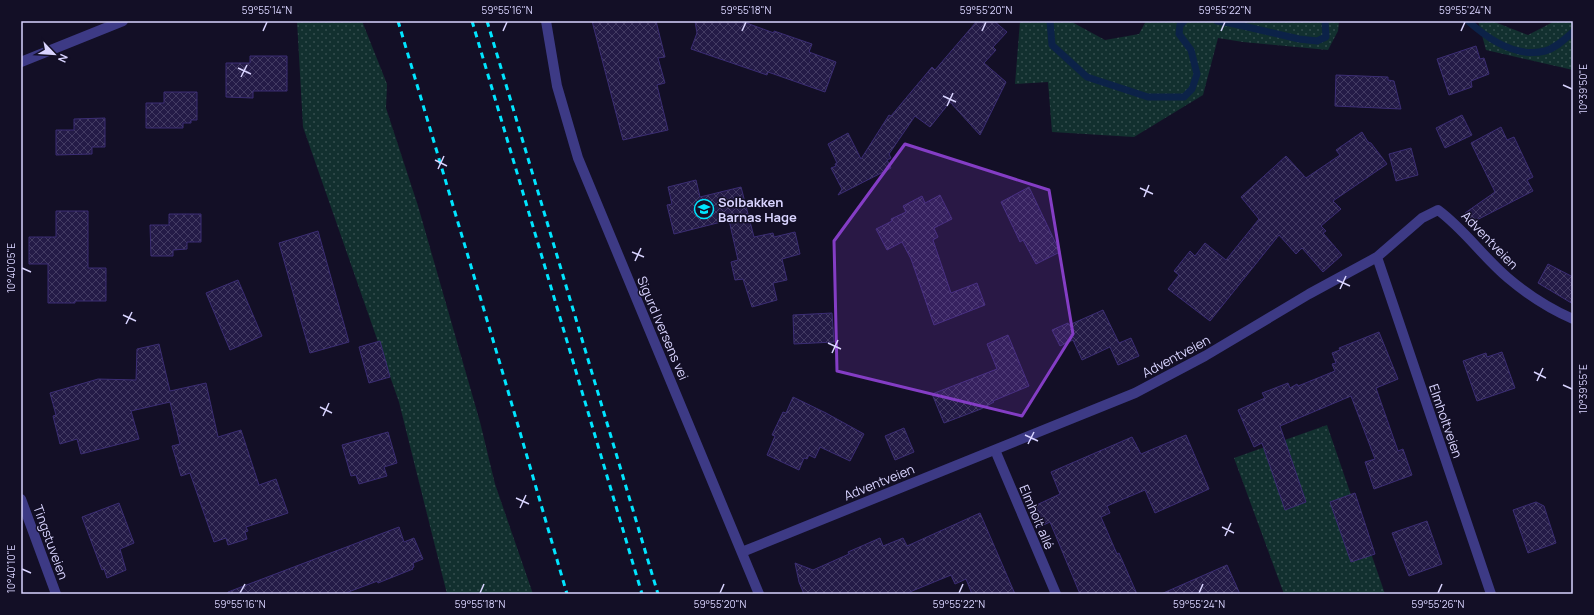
<svg xmlns="http://www.w3.org/2000/svg" width="1594" height="615" font-family="Manrope,sans-serif">
<defs>
<pattern id="grass-dots" width="8" height="8" patternUnits="userSpaceOnUse"><rect width="8" height="8" fill="#12302f"/><path d="M2 2h.1M6 6h.1" fill="none" stroke="#344d4e" stroke-width="1.8" stroke-linecap="round"/></pattern>
<pattern id="building-cross-hatch" width="8" height="8" patternUnits="userSpaceOnUse"><rect width="8" height="8" fill="#241b47"/><path d="M0 0l8 8M0 8l8-8" fill="none" stroke="#433b63"/></pattern>
</defs>
<rect width="100%" height="100%" fill="#130f26"/>
<!-- grass -->
<path fill="url(#grass-dots)" d="M297 21H362L387 84 386 108 418 206 480 422 495 484 533 594H447L399 402 303 127Z
M1020 21H1070L1105 40 1139 34 1146 21H1339L1338 31 1328 50 1243 42 1218 38 1203 95 1134 137 1052 132 1048 82 1015 84Z
M1478 21H1492L1528 35 1555 21H1573V70L1486 50Z
M1327 425 1385 594H1284L1234 458Z"/>
<g fill="none" stroke-linecap="round" stroke-linejoin="round">
<!-- stream -->
<path stroke="#0c2248" stroke-width="7" d="M1050 21 1052 45 1087 77 1148 97H1184L1192 89 1197 74 1191 50 1179 34 1180 25 1184 21
M1217 21 1230 23 1299 39 1317 41 1326 37 1325 21
M1468 21C1488 39 1517 58 1545 51 1556 48 1565 39 1573 32"/>
</g>
<!-- building -->
<path fill="url(#building-cross-hatch)" stroke="#3b2d73" d="M592 21H656L665 57 658 58 665 83 657 85 668 130 623 140Z
M695 21H741L774 33V31L812 44 809 52 836 62 825 92 768 72 767 75 691 49 697 33Z
M977 21H994L1007 32 993 47 996 50 984 63 1006 82 980 135 950 102 930 127 915 116 889 154 891 158 887 160 891 168 838 195 842 189 831 168 836 166 835 164 837 163 828 144 848 133 861 159 889 115 891 116 932 67 935 70Z
M1476 46 1480 59 1484 58 1489 74 1471 81 1472 87 1449 95 1437 59Z
M250 56H287V91H253V98L226 97V63H250Z
M1336 75 1388 77V80L1394 81 1401 109 1335 106Z
M164 92H197V120H191V123H183V128H146V103H164Z
M1462 115 1472 135 1445 148 1436 128Z
M105 118V147H92V154L56 155V130H74V119Z
M1501 127 1507 140 1514 137 1533 177 1527 180 1533 191 1471 223 1465 213 1495 192 1471 143Z
M1362 132 1368 142 1371 143 1387 164 1333 201 1341 209 1321 226 1326 231 1323 233 1342 255 1323 272 1302 248 1296 254 1279 235 1210 321 1168 289 1179 275 1174 271 1190 251 1195 256 1205 243 1226 260 1259 219 1241 197 1286 156 1306 178 1340 155 1336 150Z
M1411 148 1418 175 1396 181 1389 154Z
M696 180 700 197 741 187 754 237 773 233 774 237 795 232 800 254 782 259 787 280 773 283 777 300 752 307 743 279 735 280 731 262 738 260 729 220 674 234 667 205 672 204 668 187Z
M1029 187 1060 252 1036 264 1023 240 1020 242 1001 202Z
M940 195 952 219 934 228 938 237 933 240 951 293 977 283 985 305 934 325 911 259 902 242 887 250 876 229 892 221 891 219 906 212 903 206 922 196 925 203Z
M56 211H88V268H106V301H75V303H48V264H29V237H56Z
M169 214H201V242H187V249L173 250V256H151L150 225H169Z
M318 231 349 342 310 353 279 243Z
M1548 264 1573 277V304L1538 283Z
M238 280 262 336 230 350 206 293Z
M1103 310 1119 343 1131 338 1139 356 1118 365 1110 347 1082 360 1073 340 1060 346 1052 330 1068 323 1069 325Z
M832 313 834 342 794 344 793 315Z
M1379 332 1398 379 1376 388 1398 451 1403 449 1412 475 1374 489 1365 462 1375 459 1351 396 1280 426 1306 502 1285 510 1262 443 1254 447 1238 410 1265 398 1262 393 1288 383 1290 388 1297 384 1298 386 1335 371 1332 364 1336 363 1332 353 1340 350 1339 348Z
M1008 335 1029 386 993 401 994 402 981 409 944 423 932 394 997 369 987 344Z
M380 341 390 377 369 383 359 347Z
M159 344 170 391 206 383 218 437 241 430 259 485 276 479 288 513 246 527 248 531 245 532 247 539 228 545 226 538 214 542 190 473 181 476 172 446 180 444 170 402 131 411 139 439 81 454 77 439 60 444 53 416 56 415 50 393 98 379 136 380 137 349Z
M1502 352 1515 388 1477 401 1463 361 1486 353 1487 357Z
M793 397 826 413 864 434 850 461 820 447 815 458 809 455 807 459 804 458 799 470 767 455 775 436 772 435 783 412 786 413Z
M904 428 914 452 895 460 885 436Z
M388 432 397 463 384 467 387 476 359 484 356 475 351 476 342 445Z
M1186 435 1209 489 1155 513 1145 490 1107 506 1110 513 1101 517 1117 554 1119 553 1137 594H1080L1050 522 1039 527 1030 508 1060 494 1051 472 1132 437 1141 454Z
M1355 493 1375 554 1351 562 1330 502Z
M1536 502 1544 506 1556 543 1528 553 1513 510Z
M119 503 134 543 120 549 126 570 107 578 104 569 102 570 82 517Z
M980 513 1015 594H972L966 579 955 584 951 575 905 594H804L799 582 795 563 813 570 849 554 848 552 880 538 883 546 903 538 907 546Z
M1427 521 1442 564 1409 576 1392 533Z
M399 527 404 542 414 538 423 559 413 563 414 567 412 568 413 569 378 583 377 581 375 582 343 594H228V592Z
M1227 565 1240 594H1161Z"/>
<g fill="none" stroke-linecap="round" stroke-linejoin="round">
<!-- minor -->
<path stroke="#3d3a85" stroke-width="10" d="M546 21 557 86 578 158 759 594
M21 62 123 21
M1377 257 1491 594
M995 450 1056 594
M21 499 56 594
M742 552 1135 393 1205 356 1309 294 1377 257 1422 218 1438 210C1465 230 1483 257 1508 278 1528 295 1550 309 1573 319"/>
<!-- rail -->
<path stroke="#00e5ff" stroke-width="3" stroke-dasharray="6 5" stroke-linecap="butt" d="M398 21 501 367 567 594
M472 21 642 594
M487 21 658 594"/>
</g>
<!-- marked area -->
<path fill="#843dc5" fill-opacity="0.2" stroke="#843dc5" stroke-width="3" stroke-linejoin="round" d="M905 144 1049 190 1073 334 1022 416 837 371 834 241Z"/>
<!-- ticks -->
<path fill="none" stroke="#d9d4ff" stroke-width="1.5" d="M263 31 267 22M503 31 507 22M742 31 746 22M982 31 986 22M1221 31 1225 22M1461 31 1465 22M238 68 251 74M241 77 247 65M1563 85 1572 89M943 96 956 102M947 106 953 93M435 160 447 166M438 169 444 156M1140 188 1153 194M1144 197 1149 185M632 252 644 257M635 261 641 248M22 268 31 272M1337 280 1350 286M1340 289 1346 276M123 315 136 321M126 324 132 312M828 343 841 349M832 353 838 340M1534 372 1546 378M1537 381 1543 368M1563 385 1572 389M320 407 332 413M323 416 329 403M1025 435 1038 441M1028 444 1034 432M516 498 529 504M520 508 526 495M1222 527 1234 533M1225 536 1231 523M22 569 31 573M240 593 245 584M480 593 484 584M720 593 724 584M959 593 963 584M1199 593 1203 584M1438 593 1442 584"/>
<!-- icons -->
<defs>
<symbol id="school-ring" viewBox="-11 -11 22 22"><circle r="9.5" fill="#130f26" stroke="#00e5ff" stroke-width="1.5"/><path d="M0-5L7-2L0 1L-7-2ZM-4 1L0 2.5L4 1V4Q0 6-4 4Z" fill="#00e5ff"/></symbol>
</defs>
<g fill-rule="evenodd">
<use href="#school-ring" x="693" y="198" width="22" height="22"/>
</g>
<g text-anchor="middle" stroke-width="3" stroke-linejoin="round" paint-order="stroke">
<!-- poi labels -->
<g font-size="13" font-weight="bold" fill="#d9d4ff" stroke="#130f26" text-anchor="start">
<text x="718" y="207">Solbakken<tspan x="718" dy="15">Barnas Hage</tspan></text>
</g>
<!-- street labels -->
<g font-size="13" fill="#d9d4ff" stroke="#130f26">
<text transform="translate(1490 240) rotate(46)" y="5">Adventveien</text>
<text transform="translate(663 328) rotate(67)" y="5">Sigurd Iversens vei</text>
<text transform="translate(1176 356) rotate(-28)" y="5">Adventveien</text>
<text transform="translate(1446 421) rotate(71)" y="5">Elmholtveien</text>
<text transform="translate(879 482) rotate(-22)" y="5">Adventveien</text>
<text transform="translate(1037 517) rotate(67)" y="5">Elmholt allé</text>
<text transform="translate(51 542) rotate(70)" y="5">Tingstuveien</text>
</g>
</g>
<!-- border -->
<rect width="1594" height="615" fill="none" stroke="#130f26" stroke-width="44"/>
<!-- north arrow -->
<g transform="translate(54 54) rotate(115)" stroke="#130f26" stroke-width="3" paint-order="stroke">
<path d="M0-3L7 15L0 10L-7 15Z" fill="#d9d4ff"/>
<text y="-6" font-size="11" font-weight="bold" text-anchor="middle" fill="#d9d4ff">N</text>
</g>
<rect x="22" y="22" width="1550" height="571" fill="none" stroke="#d9d4ff" stroke-width="1.5"/>
<g font-size="10" text-anchor="middle" fill="#d9d4ff">
<text x="267" y="14">59°55'14"N</text>
<text x="507" y="14">59°55'16"N</text>
<text x="746" y="14">59°55'18"N</text>
<text x="986" y="14">59°55'20"N</text>
<text x="1225" y="14">59°55'22"N</text>
<text x="1465" y="14">59°55'24"N</text>
<text transform="translate(1583 89) rotate(-90)" y="4">10°39'50"E</text>
<text transform="translate(11 268) rotate(-90)" y="4">10°40'05"E</text>
<text transform="translate(1583 389) rotate(-90)" y="4">10°39'55"E</text>
<text transform="translate(11 569) rotate(-90)" y="4">10°40'10"E</text>
<text x="240" y="608">59°55'16"N</text>
<text x="480" y="608">59°55'18"N</text>
<text x="720" y="608">59°55'20"N</text>
<text x="959" y="608">59°55'22"N</text>
<text x="1199" y="608">59°55'24"N</text>
<text x="1438" y="608">59°55'26"N</text>
</g>
</svg>
